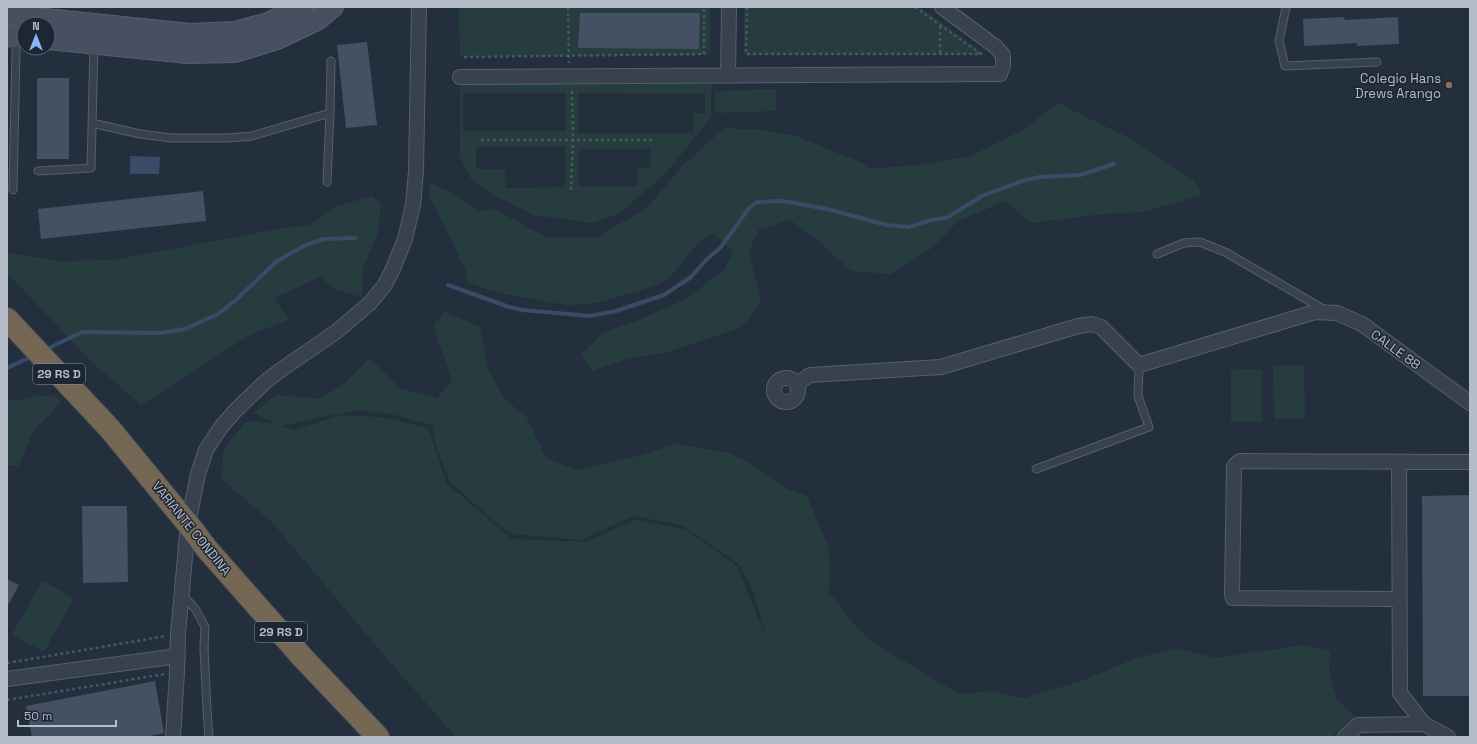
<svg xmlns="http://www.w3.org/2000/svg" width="1477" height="744" font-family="'Space Grotesk',sans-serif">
<rect width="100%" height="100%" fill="#242f3e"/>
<!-- green -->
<path fill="#263c3f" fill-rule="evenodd" d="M459 7H710V55L460 57Z
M744 7H920L985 55H744Z
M712 76 711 117 693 140 666 173 620 213 592 223 534 215 498 197 471 179 460 157V77ZM463 93H566V131H463ZM578 93 705 94V113H693V133H578ZM565 146V187L506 188 505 169H476V147ZM579 149H650V168H637V186H579Z
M776 89V111L715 113V91Z
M1058 103 1129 138 1194 180 1202 195 1142 212 1103 214 1031 223 1006 201 958 221 932 248 891 274 851 271 815 238 790 220 759 229 749 251 761 300 750 318 739 328 667 352 627 359 592 371 581 354 603 333 641 319 686 299 724 270 733 251 711 233 693 249 672 275 657 285 598 303 572 305 551 303 505 294 488 290 468 282 465 269 429 195 430 183 455 194 478 212 493 208 546 237 596 238 648 207 682 166 724 128 762 130 798 136 810 142 860 162 870 169 928 164 970 156 1023 130Z
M372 196 381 205 378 233 363 268 362 297 336 290 320 277 274 298 289 320 253 333 141 405 92 362 7 273V253L61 261 113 260 284 228 310 225 337 206Z
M445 312 480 327 487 367 505 400 526 416 546 458 577 470 638 456 676 444 729 453 755 466 786 489 807 496 828 546 830 564 829 592 859 630 879 646 942 684 962 694 988 691 1024 698 1081 681 1134 659 1176 648 1217 658 1302 645 1330 651 1329 672 1337 699 1354 716 1332 737H456L381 652 272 522 222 480 223 451 245 422 260 421 280 426 254 413 276 395 320 399 344 384 369 359 381 369 401 389 437 398 452 380 433 325ZM362 410 395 415 432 425 437 450 450 481 493 521 513 534 581 540 633 516 682 525 739 564 754 593 766 637 737 566 685 529 634 520 587 542 512 539 447 484 428 428 381 417 341 415 296 430 282 426 316 418Z
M1304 365 1305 418 1274 419 1273 366Z
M1262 369V422H1231V370Z
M38 395 57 397 62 401 33 431 19 466 7 465V400L18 401Z
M42 581 74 598 44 652 12 635Z"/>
<!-- water -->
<path fill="#394c67" d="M130 156 160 157 159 174H130Z"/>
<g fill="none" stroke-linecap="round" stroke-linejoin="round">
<!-- stream -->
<path stroke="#394c67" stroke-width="4" d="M448 285 509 307 522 310 590 316 616 311 664 295 691 277 707 259 721 247 749 208 757 202 783 201 827 209 887 225 909 227 928 221 948 217 982 196 1022 181 1040 177 1080 175 1114 164
M45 350 82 332 160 333 185 329 218 314 237 299 277 261 306 245 324 239 355 238
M7 368 33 356"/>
</g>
<!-- building -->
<path fill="#455162" d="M580 13H700L699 49 578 48Z
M1344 17 1345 20 1398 17 1399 44 1357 46V43L1304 46 1303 19Z
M367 42 377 125 346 128 337 45Z
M37 78H69V159H37Z
M203 191 206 221 41 239 38 209Z
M1470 495V696H1423L1422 496Z
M82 506H127L128 582 83 583Z
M7 579 19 585 7 607Z
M155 681 164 733 145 737H32L26 706Z"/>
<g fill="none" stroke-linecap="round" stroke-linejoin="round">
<defs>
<path id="lane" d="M1286 7 1279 41 1285 66 1377 62
M92 123 140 134 171 138H228L252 136 330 113
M38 171 91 168 94 45
M327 182 330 113 331 61
M13 190 16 51 15 39
M1157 254 1184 243 1200 242 1227 253 1323 309
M1036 469 1149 427 1138 396 1139 365
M182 594 196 610 205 627 204 648 207 710 209 737"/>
<path id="street" d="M728 76 729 7
M460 77 1000 74 1003 66V55L996 47 942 7
M774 390a12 12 0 1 1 24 0a12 12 0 1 1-24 0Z
M797 384 810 375 941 367 1078 326 1092 324 1101 327 1139 365 1315 312 1337 313 1362 324 1470 403
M1399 462 1400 693 1424 724 1448 737
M1399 599 1233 598 1232 594 1234 467 1236 464 1240 461 1470 462
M7 679 178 656
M173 737 177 672 178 634 188 524 198 474 206 450 221 427 235 411 265 382 282 369 336 332 370 303 384 286 392 271 405 239 413 205 416 171 419 7
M1345 737 1358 725 1424 724"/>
<path id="secondary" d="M7 15 190 34 235 32 268 23 303 7
M7 36 24 37
M48 39 188 53 235 52 277 39 317 20 333 7"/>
<path id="highway" d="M7 319 110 429 188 524 207 549 303 658 378 737"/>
</defs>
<!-- lane casing -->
<use href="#lane" stroke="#565f6c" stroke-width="9"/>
<!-- street casing -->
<use href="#street" stroke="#565f6c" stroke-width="16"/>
<!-- secondary casing -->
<use href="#secondary" stroke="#565f6c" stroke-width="22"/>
<!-- highway casing -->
<use href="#highway" stroke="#434c59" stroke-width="24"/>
<!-- path -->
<path stroke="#44595c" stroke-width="2.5" stroke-dasharray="3 3" stroke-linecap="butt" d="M568 7 569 63
M747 7 746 54H981L915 7
M940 26V55
M464 57 704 54V7
M481 140H653
M571 190 573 139 572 88
M7 663 166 636
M7 700 165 674"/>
<!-- lane -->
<use href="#lane" stroke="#38414e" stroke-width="7"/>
<!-- street -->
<use href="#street" stroke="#38414e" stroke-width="14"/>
<!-- secondary -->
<use href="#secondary" stroke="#465061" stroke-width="20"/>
<!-- highway -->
<use href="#highway" stroke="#746855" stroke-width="22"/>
</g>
<!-- markers -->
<circle fill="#8d6e63" stroke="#1d2633" stroke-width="1.5" cx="1449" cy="85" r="4"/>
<g text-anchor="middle" stroke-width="3" stroke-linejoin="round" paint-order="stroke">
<!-- shield labels -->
<g fill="#1d2633" stroke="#878f9c" stroke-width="1">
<rect x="33" y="364" width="52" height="20" rx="3"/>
<rect x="255" y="622" width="52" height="20" rx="3"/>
</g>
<g font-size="12" font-weight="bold" fill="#b4bcc9">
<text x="59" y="378">29 RS D</text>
<text x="281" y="636">29 RS D</text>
</g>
<!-- poi labels -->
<g font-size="13" fill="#b4bcc9" stroke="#1d2633" text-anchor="end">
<text x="1441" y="83">Colegio Hans<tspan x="1441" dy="15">Drews Arango</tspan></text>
</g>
<!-- street labels -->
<g font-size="13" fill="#b4bcc9" stroke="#1d2633">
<text transform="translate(1396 349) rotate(36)" y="5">CALLE 88</text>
<text transform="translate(192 528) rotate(51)" y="5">VARIANTE CONDINA</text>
</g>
</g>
<!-- border -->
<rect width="1477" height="744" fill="none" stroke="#b4bcc9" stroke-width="16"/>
<!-- north arrow -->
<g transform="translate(36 36)"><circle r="19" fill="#1d2633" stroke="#59626f"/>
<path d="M0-3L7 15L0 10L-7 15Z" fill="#8ab4f8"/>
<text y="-6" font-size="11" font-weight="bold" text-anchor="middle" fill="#b4bcc9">N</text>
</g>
<!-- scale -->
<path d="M18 720v6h98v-6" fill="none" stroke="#b4bcc9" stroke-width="2"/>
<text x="24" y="720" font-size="12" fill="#b4bcc9" stroke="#1d2633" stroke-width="3" paint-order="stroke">50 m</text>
</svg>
